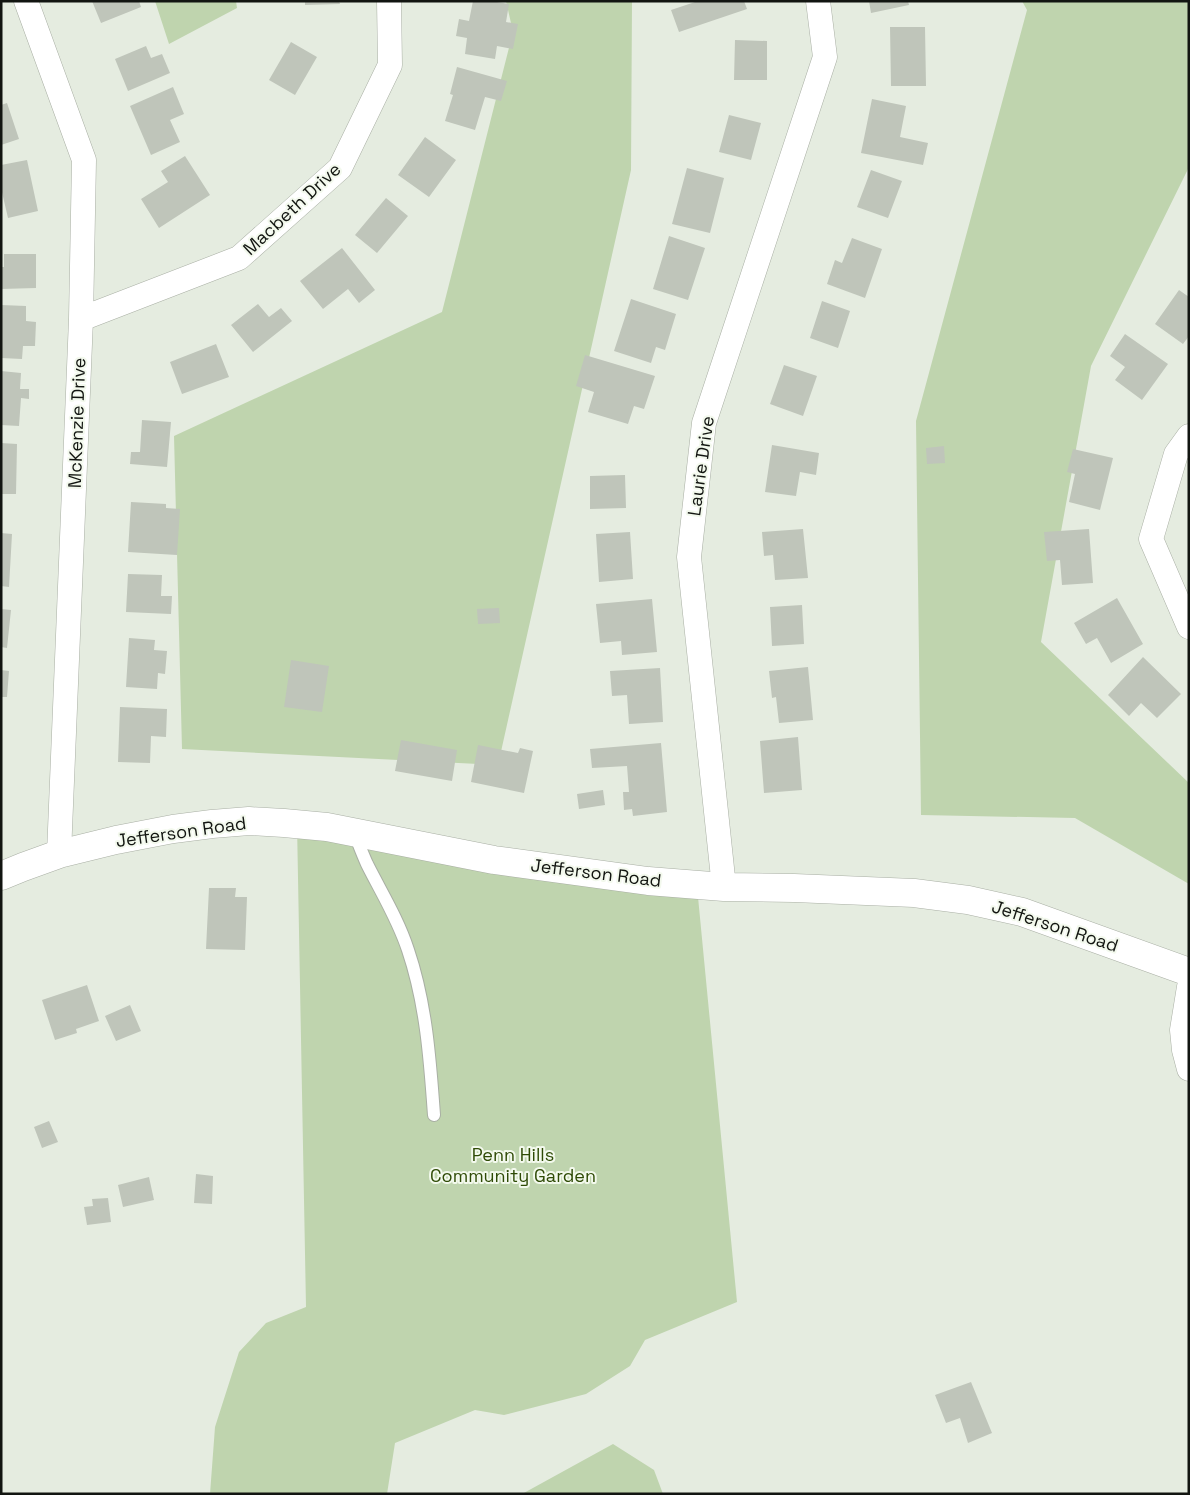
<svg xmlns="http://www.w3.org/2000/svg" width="1190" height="1495" font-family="'Space Grotesk',sans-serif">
<rect width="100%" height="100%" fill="#e5ece0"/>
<!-- green -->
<path fill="#bfd4ae" d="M155 1H236L237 8 169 44Z
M506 1H632L631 170 498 765 182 749 174 436 442 312 513 32Z
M1022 1H1189V167L1091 366 1041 642 1189 783V884L1075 818 921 815 916 421 1027 10Z
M297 824 394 840 456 867 553 882 698 897 737 1302 645 1340 630 1366 586 1394 504 1415 475 1410 395 1443 387 1494H210L215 1427 239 1352 266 1323 306 1307Z
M613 1444 654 1470 663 1494H522Z"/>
<!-- building -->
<path fill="#bfc5ba" d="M92 1H139L141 7 101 23Z
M305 1H339L340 4 305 5Z
M473 1H491L509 4 506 22 518 24 513 49 497 46 495 59 465 54 467 38 456 36 459 19 469 21Z
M698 1H744L747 9 679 32 671 10Z
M869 1H908L909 5 871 13Z
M890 27H925L926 86H891Z
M735 40 767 41V80H734Z
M291 42 317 57 295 95 269 80Z
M146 46 151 58 162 54 170 73 128 91 115 59Z
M457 67 507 81 501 101 485 97 475 130 445 121 453 95 450 94Z
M173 87 184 114 170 120 180 142 151 155 130 106Z
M872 99 906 106 900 137 928 143 923 165 861 153Z
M7 103 19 139 1 145V105Z
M729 115 761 123 751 160 719 152Z
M425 137 456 160 429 197 398 175Z
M185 156 210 195 159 228 141 199 168 182 161 171Z
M27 160 38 211 8 218 1 188V165Z
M687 168 724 178 710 233 672 224Z
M871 170 902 181 888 218 857 207Z
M386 198 408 216 377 253 355 235Z
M669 236 705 248 688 300 653 289Z
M852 238 882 249 865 298 827 284 835 260 842 263Z
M342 248 375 290 359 303 348 289 323 309 300 281Z
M4 254H36V288L1 289V267H4Z
M1179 290 1189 297V336L1183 344 1155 324Z
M631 299 676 314 665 350 656 347 651 363 614 351Z
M822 301 850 311 838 348 810 338Z
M258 304 269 317 281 308 292 321 253 352 231 325Z
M1 305 26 306V321L36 322 35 346H23L22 359 1 358Z
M1125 334 1168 364 1142 400 1115 380 1125 367 1110 356Z
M216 344 229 377 182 394 170 362Z
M585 355 655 376 644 409 634 406 628 424 588 412 594 392 576 386Z
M784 365 817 376 803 416 770 404Z
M1 371 21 373 20 389H29V399L21 398 19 426 1 425Z
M142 420 171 422 167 467 130 464 131 452H140Z
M1 443 17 444 16 494H1Z
M772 445 819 453 816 475 800 472 796 496 765 492Z
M944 446 945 463 927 464 926 448Z
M1073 449 1113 458 1100 510 1069 502 1075 474 1067 472Z
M625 475 626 508 590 509V476Z
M131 502 166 504V508L180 509 177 555 128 552Z
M803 529 808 578 775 580 773 555 764 556 762 532Z
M1089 529 1093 583 1062 585 1060 560 1047 561 1044 532Z
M630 532 633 579 599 582 596 534Z
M1 533 12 534 9 587 1 586Z
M128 574 162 575 161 596H172L171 614 126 612Z
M1117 598 1143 644 1111 663 1097 638 1086 644 1074 623Z
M652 599 657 652 622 655 621 641 600 643 596 604Z
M802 605 804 644 772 646 770 607Z
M499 608 500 623 478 624 477 609Z
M1 609 11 610 7 648 1 647Z
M129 638 155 640 154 650 167 651 165 674 158 673 157 689 126 687Z
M1143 657 1181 694 1157 718 1141 703 1129 716 1108 695Z
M291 660 329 666 322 712 284 707Z
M808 667 813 720 779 723 776 697 772 698 769 671Z
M660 668 663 722 629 724 627 695 612 696 610 671Z
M1 670 9 671 7 697H1Z
M120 707 167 709 166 737 151 736 150 763 118 762Z
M798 737 802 790 764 793 760 741Z
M401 740 457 750 452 781 395 771Z
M661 743 667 812 633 816 632 809 624 810 623 792H629L627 766 592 768 590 749Z
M478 745 518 753 520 748 533 751 524 793 471 782Z
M603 790 605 805 579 809 577 794Z
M209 888H236L235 897H247L245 950 206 949Z
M87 985 99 1021 76 1029 77 1033 55 1040 42 1000Z
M130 1005 141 1031 116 1041 105 1016Z
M49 1121 58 1142 42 1148 34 1127Z
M196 1174 213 1176 212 1204 194 1203Z
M149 1177 154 1200 123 1207 118 1185Z
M108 1198 111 1222 87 1225 84 1207 93 1206 92 1199Z
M971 1382 992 1433 968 1443 960 1418 946 1423 935 1395Z"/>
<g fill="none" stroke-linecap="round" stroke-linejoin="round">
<defs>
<path id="service" d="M354 832C358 842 362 853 367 864 381 892 398 919 408 950 426 1003 430 1059 434 1115"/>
<path id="minor" d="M26 1 84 160 81 319 59 854
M81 319 239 258 340 168 390 65 389 1
M1189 436 1176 454 1151 539 1189 627
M724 887 689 557 704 423 825 57 818 1
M1189 987 1182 1030 1184 1050 1189 1069"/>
<path id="tertiary" d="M1 876 23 867 59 854 116 840 173 829 212 824 249 821 284 823 327 827 494 860 648 881 724 887 794 888 914 893 968 900 1022 912 1189 972"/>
</defs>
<!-- service casing -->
<use href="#service" stroke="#a9afa4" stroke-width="14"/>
<!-- minor casing -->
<use href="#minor" stroke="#a9afa4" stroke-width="25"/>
<!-- tertiary casing -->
<use href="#tertiary" stroke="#a9afa4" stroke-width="29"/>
<!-- service -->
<use href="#service" stroke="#fff" stroke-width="12"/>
<!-- minor -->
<use href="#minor" stroke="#fff" stroke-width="24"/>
<!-- tertiary -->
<use href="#tertiary" stroke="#fff" stroke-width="28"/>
</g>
<g text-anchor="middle" stroke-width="4" stroke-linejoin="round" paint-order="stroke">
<!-- street labels -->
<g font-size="18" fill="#121511" stroke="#f3f9ed">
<text transform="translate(292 209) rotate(-43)" y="6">Macbeth Drive</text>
<text transform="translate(77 423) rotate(-88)" y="6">McKenzie Drive</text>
<text transform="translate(701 466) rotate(-82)" y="6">Laurie Drive</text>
<text transform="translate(181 832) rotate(-8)" y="6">Jefferson Road</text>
<text transform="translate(596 873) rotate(7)" y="6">Jefferson Road</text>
<text transform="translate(1055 926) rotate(18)" y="6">Jefferson Road</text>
</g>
<!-- park labels -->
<g font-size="18" fill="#2e4a05" stroke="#f3f9ed">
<text x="513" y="1161">Penn Hills<tspan x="513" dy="21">Community Garden</tspan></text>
</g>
</g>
<!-- border -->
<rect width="1190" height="1495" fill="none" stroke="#121511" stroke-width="5"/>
</svg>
